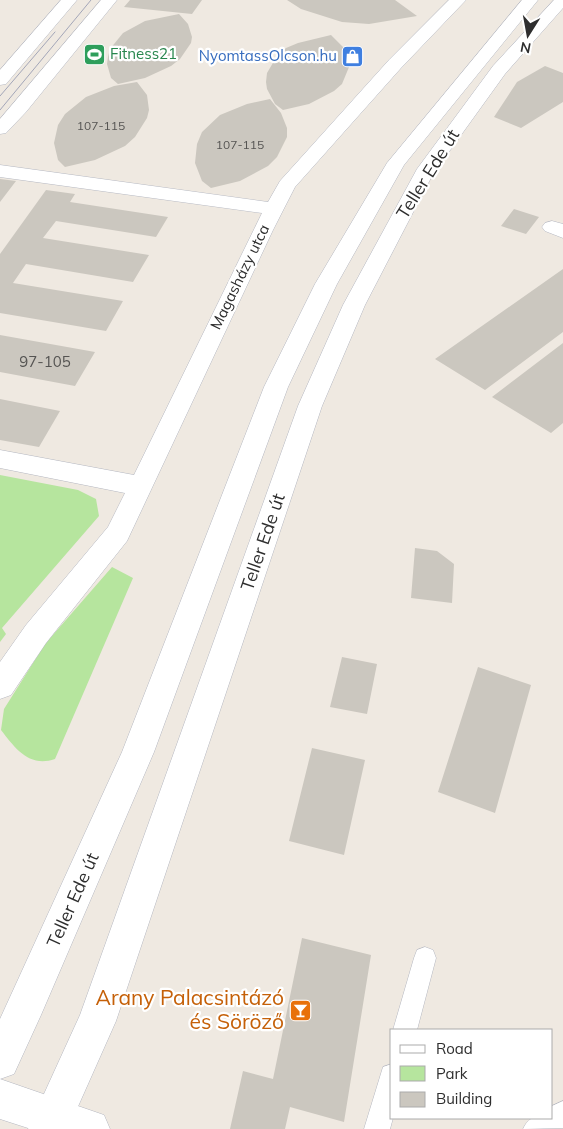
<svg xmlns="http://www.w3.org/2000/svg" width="563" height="1129" font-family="Mulish,sans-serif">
<rect width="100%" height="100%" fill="#efe9e1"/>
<!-- green -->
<path fill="#b6e59e" d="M0 475 78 490 96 499 99 516 2 628 6 634 0 642Z
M112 567 133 578 55 759C29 768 15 748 1 730L4 709 45 644Z"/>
<!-- building -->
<path fill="#cbc7bf" d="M130 0H202L192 14 124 7Z
M287 0H395L417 16 369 24 342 22 301 9Z
M179 14 188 24 192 37 191 43 180 59 171 66 145 78 118 84 111 78 107 64 108 57 110 49 123 33 145 21Z
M331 35 343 47 349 60V67L342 84 334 91 309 104 283 110 275 104 267 89 266 82 267 73 277 56 286 48 298 43Z
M545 66 563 73V102L521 128 494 117 517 82Z
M137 82 147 95 149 110 147 118 135 137 125 146 95 160 65 167 58 160 54 143 58 125 65 114 86 97 114 86Z
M270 99 281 113 287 128V137L277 157 268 166 240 181 211 188 202 181 195 163 197 144 202 132 220 115 247 104Z
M0 179 16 181 0 202Z
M46 190 75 194 70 202 168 217 156 237 56 221 43 238 149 255 133 282 26 264 13 283 123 301 106 331 0 313V254Z
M514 209 539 217 526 234 501 226Z
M563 269V332L485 390 435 359Z
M0 335 95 352 75 386 0 372Z
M563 343V423L551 433 492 397Z
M0 399 60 411 39 447 0 440Z
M415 548 437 551 454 564 452 603 411 598Z
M342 657 377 664 367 714 330 707Z
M478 667 531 685 495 813 438 792Z
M312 748 365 760 344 855 289 841Z
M302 938 371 955 344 1122 290 1107 285 1129H230L243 1071 273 1079Z"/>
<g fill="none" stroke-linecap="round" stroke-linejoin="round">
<defs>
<path id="service" d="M425 947 433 950 436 958 417 1030H393L414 958 417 950Z
M392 1064 393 1118 390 1129H364L383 1067Z
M563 1101V1128L523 1129C530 1114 537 1118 552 1118V1106Z"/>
<path id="minor" d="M449 0H466L401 68 295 187 273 230 127 541 46 643 11 695 0 699V662L26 625 108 527 125 493 0 468V450L134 475 262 213 0 177V165L268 202 280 181 389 60Z
M552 221 563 224V238L545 231 542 227 545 223Z"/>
<path id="tertiary" d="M61 0H77L6 84 0 85V70Z
M101 0H117L26 112 6 133 0 134V119Z
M0 1079 104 1115 110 1129H31L0 1119Z"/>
<path id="secondary" d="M522 0H538L404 165 337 284 288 387 154 752 41 1015 14 1074 0 1079V1019L122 752 264 387 315 284 387 163Z
M554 0H563V8L505 74 433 174 365 305 322 406 116 1021 68 1129H28L80 1015 298 406 343 305 417 169 493 66Z"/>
</defs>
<!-- service casing -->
<use href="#service" stroke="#b4b7c1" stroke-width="1"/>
<!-- minor casing -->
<use href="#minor" stroke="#b4b7c1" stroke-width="1"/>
<!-- tertiary casing -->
<use href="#tertiary" stroke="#b4b7c1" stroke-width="1"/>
<!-- secondary casing -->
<use href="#secondary" stroke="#b4b7c1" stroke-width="1"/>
<!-- service -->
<use href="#service" fill="#fff" fill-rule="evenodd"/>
<!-- minor -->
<use href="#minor" fill="#fff" fill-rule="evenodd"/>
<!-- tertiary -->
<use href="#tertiary" fill="#fff" fill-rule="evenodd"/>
<!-- secondary -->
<use href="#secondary" fill="#fff" fill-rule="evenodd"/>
<!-- tram -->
<path stroke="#a3a6b8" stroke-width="1" d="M0 96 55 32
M0 110 91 0"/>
</g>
<!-- icons -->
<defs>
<symbol id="stadium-square" viewBox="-11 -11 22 22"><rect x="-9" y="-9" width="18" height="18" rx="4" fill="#2e9e5b" stroke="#fff"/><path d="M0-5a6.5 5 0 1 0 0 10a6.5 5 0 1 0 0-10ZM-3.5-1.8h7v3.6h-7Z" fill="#fff"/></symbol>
<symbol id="shop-square" viewBox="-11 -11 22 22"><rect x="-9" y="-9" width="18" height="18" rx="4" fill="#3f7fe0" stroke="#fff"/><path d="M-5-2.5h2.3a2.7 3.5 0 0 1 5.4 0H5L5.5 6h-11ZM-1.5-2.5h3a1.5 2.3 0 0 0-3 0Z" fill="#fff"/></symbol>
<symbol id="bar-square" viewBox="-11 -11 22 22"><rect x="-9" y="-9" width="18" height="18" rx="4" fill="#e8710a" stroke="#fff"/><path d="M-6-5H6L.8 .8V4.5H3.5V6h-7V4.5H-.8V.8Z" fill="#fff"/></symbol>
</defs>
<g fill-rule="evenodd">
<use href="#stadium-square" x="82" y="42" width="25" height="25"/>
<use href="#shop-square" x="340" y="44" width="25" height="25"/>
<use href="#bar-square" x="288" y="998" width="25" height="25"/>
</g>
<g text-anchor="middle" stroke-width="4.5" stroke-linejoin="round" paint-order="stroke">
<!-- far-number labels -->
<g font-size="12" fill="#555452">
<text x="101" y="130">107-115</text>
<text x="240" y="149">107-115</text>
</g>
<!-- far-leisure labels -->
<g font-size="15" fill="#27864d" stroke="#fff" text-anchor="start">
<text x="110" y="59">Fitness21</text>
</g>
<!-- far-shop labels -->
<g font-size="15" fill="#366cbe" stroke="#fff" text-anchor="end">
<text x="337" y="61">NyomtassOlcson.hu</text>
</g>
<!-- far-street labels -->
<g font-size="15" fill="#2e2e2e" stroke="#fff">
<text transform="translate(240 277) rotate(-64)" y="5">Magasházy utca</text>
</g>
<!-- number labels -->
<g font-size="15" fill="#555452">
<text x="45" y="367">97-105</text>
</g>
<!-- street labels -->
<g font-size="18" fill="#2e2e2e" stroke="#fff">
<text transform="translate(428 174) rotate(-58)" y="6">Teller Ede út</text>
<text transform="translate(263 542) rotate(-71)" y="6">Teller Ede út</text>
<text transform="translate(73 900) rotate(-66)" y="6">Teller Ede út</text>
</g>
<!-- near-food labels -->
<g font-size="21" fill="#c56008" stroke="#fff" text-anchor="end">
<text x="284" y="1005">Arany Palacsintázó<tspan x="284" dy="24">és Söröző</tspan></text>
</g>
</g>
<!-- legend -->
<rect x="390" y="1029" width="162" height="90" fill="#ffffff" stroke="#ababab"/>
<rect x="400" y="1045" width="25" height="8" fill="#ffffff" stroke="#ababab"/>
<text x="436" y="1054" font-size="15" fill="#2e2e2e">Road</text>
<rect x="400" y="1066" width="25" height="15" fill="#b6e59e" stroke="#ababab"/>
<text x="436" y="1079" font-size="15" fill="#2e2e2e">Park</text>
<rect x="400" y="1092" width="25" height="15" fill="#cbc7bf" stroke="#ababab"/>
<text x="436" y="1104" font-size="15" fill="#2e2e2e">Building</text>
<!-- north arrow -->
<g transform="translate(528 35) rotate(191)" stroke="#ffffff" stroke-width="4" paint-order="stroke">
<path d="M0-4L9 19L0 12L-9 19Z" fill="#2e2e2e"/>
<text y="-8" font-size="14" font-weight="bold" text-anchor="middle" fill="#2e2e2e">N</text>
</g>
</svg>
